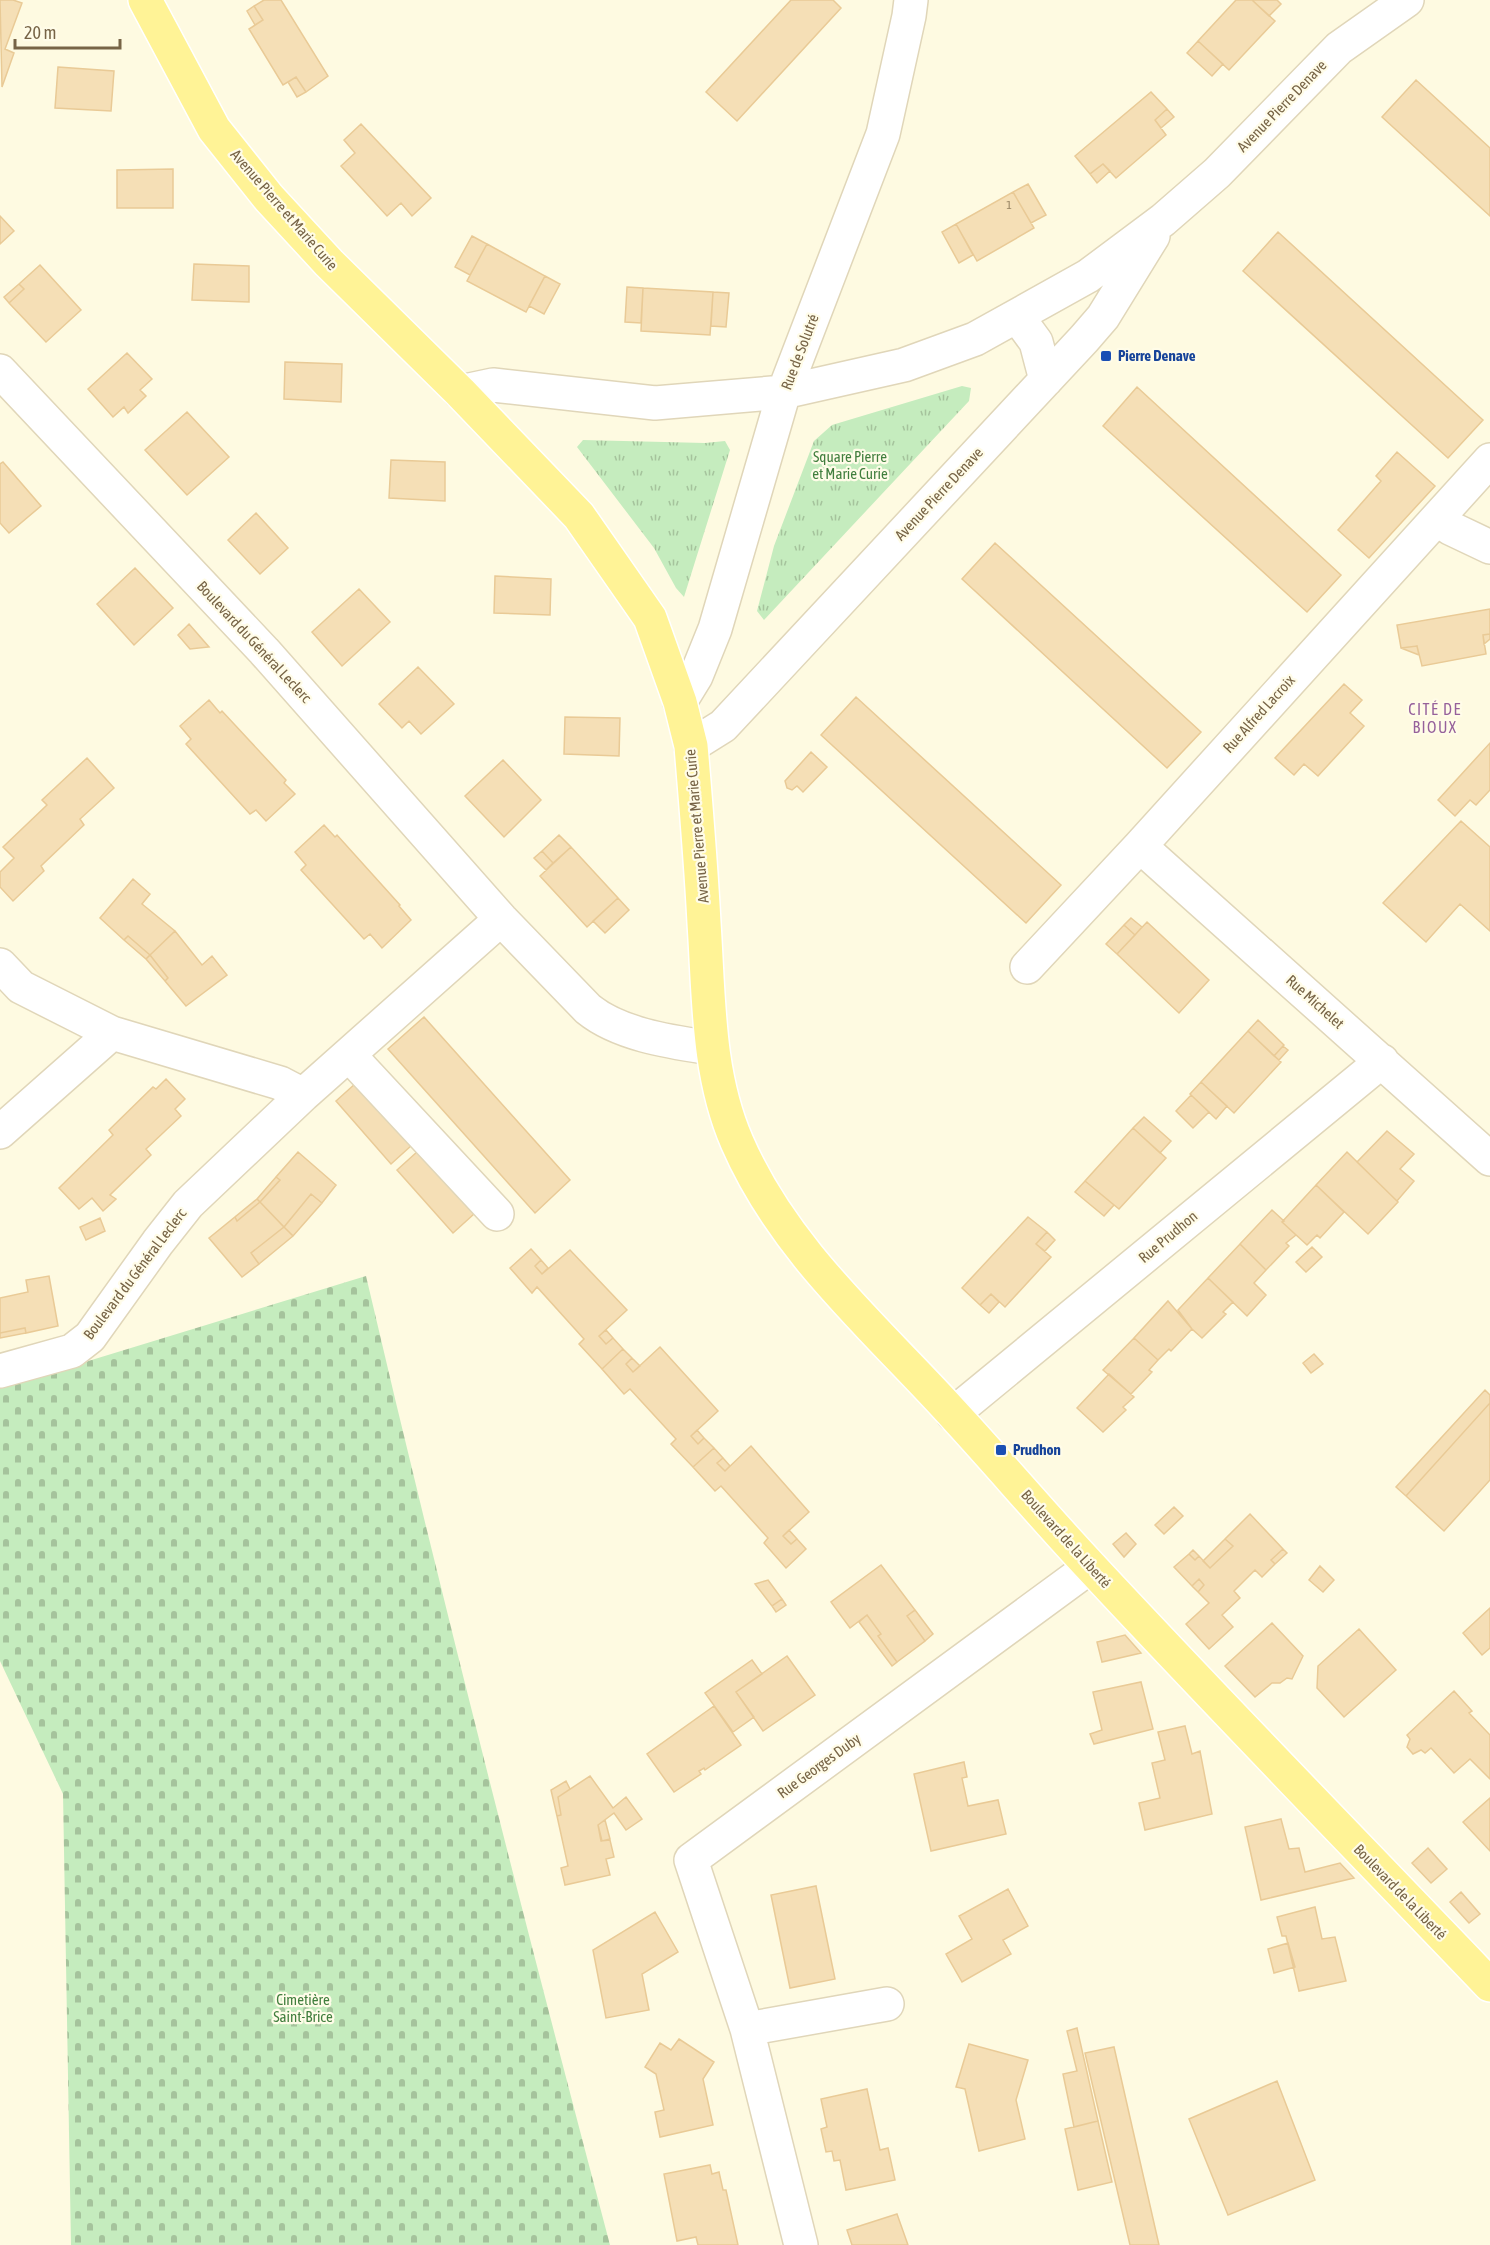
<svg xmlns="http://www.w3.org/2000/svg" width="1490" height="2245" font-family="'Asap Condensed',sans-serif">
<defs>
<pattern id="cemetery-stones" width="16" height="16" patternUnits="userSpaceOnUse" patternTransform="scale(1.5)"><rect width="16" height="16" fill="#c5ecbe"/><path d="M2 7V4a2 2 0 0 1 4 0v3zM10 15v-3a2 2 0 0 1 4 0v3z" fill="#a5c39c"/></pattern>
<pattern id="park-tufts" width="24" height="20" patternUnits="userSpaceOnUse" patternTransform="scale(1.5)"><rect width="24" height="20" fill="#c5ecbe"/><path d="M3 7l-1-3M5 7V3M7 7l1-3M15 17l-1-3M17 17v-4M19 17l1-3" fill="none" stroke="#a5c39c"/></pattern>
</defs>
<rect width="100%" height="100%" fill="#fefae1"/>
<!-- cemetery -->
<path fill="url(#cemetery-stones)" d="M366 1276C442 1601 525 1923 610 2245H71L63 1794 0 1661V1388Z"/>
<!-- park -->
<path fill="url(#park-tufts)" d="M962 386 971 388 969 401 764 620 757 611 774 546 814 441 832 425Z
M583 440 705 443 725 441 730 450 684 597 676 588 654 548 577 447Z"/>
<!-- building -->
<path fill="#f5dfb6" stroke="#e9ca96" stroke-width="1.5" d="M0 0H13L22 3 5 49 14 53 2 87Z
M264 0H281L328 76 306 92 296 77 283 85 249 29 263 20 254 6Z
M791 0H833L841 8 737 121 706 92Z
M1236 0H1252L1275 21 1229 70 1198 41Z
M1252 0H1277L1281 4 1269 16Z
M254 6 263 20 255 25 247 11Z
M1198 41 1223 64 1212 76 1187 53Z
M58 67 114 71 111 111 55 108Z
M296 77 306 92 297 97 288 82Z
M1416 80 1490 148V216L1382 117Z
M1151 92 1167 109 1155 120 1166 135 1116 178 1103 164 1090 174 1075 156Z
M1167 109 1174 117 1161 128 1155 120Z
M361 124 431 198 412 216 401 203 387 216 341 166 355 153 344 140Z
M1103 164 1110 171 1097 183 1090 174Z
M173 169V208H117V170Z
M1028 184 1046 215 1031 223 1013 192Z
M1013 192 1034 228 977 261 956 224Z
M0 216 14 231 0 244Z
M956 224 973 255 959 263 942 232Z
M1278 232 1483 420 1448 458 1243 271Z
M472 236 487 244 470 275 455 267Z
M487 244 545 276 526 312 467 281Z
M194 264 249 266V302L192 300Z
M40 265 81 310 46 342 9 303 24 289 19 284Z
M545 276 560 284 544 314 529 306Z
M19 284 24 289 9 303 4 297Z
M627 287 643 288 641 323 625 322Z
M643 288 713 292 710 335 641 331Z
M713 292 729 293 726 327 711 326Z
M127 353 152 379 140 390 146 396 128 413 124 407 113 417 88 389Z
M285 362 342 364 341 402 284 399Z
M1137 387 1341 575 1307 612 1103 426Z
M187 412 229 457 187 495 145 450Z
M1397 452 1435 486 1369 558 1338 530 1381 481 1376 476Z
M391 460 445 462V501L389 498Z
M3 462 41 506 9 533 0 523V464Z
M256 513 288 548 260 574 228 540Z
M995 543 1201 732 1167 768 962 579Z
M135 568 173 608 134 645 97 604Z
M495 576 551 579 550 615 494 613Z
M359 589 390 622 342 666 312 632Z
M1490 609V634L1483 635 1486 654 1422 666 1417 646 1401 648 1397 625Z
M189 624 209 647 190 649 178 635Z
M1490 634V639L1484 644 1483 635Z
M1417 646 1419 655 1401 648Z
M418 667 454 704 421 734 409 721 402 728 379 704Z
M1344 684 1362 700 1350 713 1364 726 1318 776 1304 764 1294 775 1275 758Z
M856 697 1061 885 1026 923 821 735Z
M209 700 220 713 222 711 286 780 284 783 295 794 266 821 256 810 250 814 186 744 191 739 180 726Z
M565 717 620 718 619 756 564 754Z
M1490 743V790L1476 805 1470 800 1455 816 1438 800Z
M811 752 827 767 803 792 797 786 792 790 787 788 785 781Z
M87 758 114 788 80 819 84 825 41 866 44 871 13 901 0 887V872L14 858 3 847 47 805 42 800Z
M503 760 541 800 504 837 465 796Z
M1461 821 1490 847V931L1460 904 1426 942 1383 903Z
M324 825 335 837 337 835 400 905 399 906 411 920 382 948 370 934 364 939 301 870 306 865 295 852Z
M559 835 571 847 553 863 542 851Z
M571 847 618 898 587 927 540 876Z
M542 851 553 863 546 870 534 858Z
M133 879 150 894 142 904 175 931 150 955 128 936 124 940 100 918Z
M618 898 629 910 605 933 593 921Z
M1131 918 1142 927 1135 935 1124 925Z
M1147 922 1209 980 1179 1013 1117 954Z
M1124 925 1135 935 1117 954 1106 944Z
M175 931 202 965 212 956 227 975 186 1006 165 981 168 978 150 955Z
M128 936 150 955 146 959 124 940Z
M150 955 168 978 165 981 146 959Z
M424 1017 570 1180 535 1213 388 1049Z
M1258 1020 1284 1045 1274 1056 1248 1031Z
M1248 1031 1281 1062 1234 1113 1201 1082Z
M1283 1046 1288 1050 1279 1060 1274 1056Z
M166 1079 185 1099 175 1109 181 1116 146 1149 151 1155 110 1195 116 1199 103 1211 92 1198 79 1209 59 1188 113 1135 109 1130 153 1087 156 1089Z
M1201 1082 1227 1106 1216 1119 1190 1094Z
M356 1083 412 1145 391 1164 336 1101Z
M1191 1095 1209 1112 1193 1128 1176 1111Z
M1144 1117 1171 1141 1160 1153 1133 1128Z
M1133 1128 1166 1158 1119 1209 1085 1181Z
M1387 1131 1414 1154 1400 1169 1414 1181 1397 1201 1357 1162Z
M418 1151 474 1214 453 1233 397 1170Z
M298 1152 336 1185 322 1203 311 1194 284 1227 260 1202 280 1180 276 1177Z
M1347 1152 1398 1202 1368 1234 1316 1185Z
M276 1177 280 1180 260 1202 257 1199Z
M1085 1181 1114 1205 1104 1216 1075 1192Z
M1316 1185 1344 1212 1320 1238 1317 1235 1307 1245 1282 1222Z
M311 1194 322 1203 293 1236 284 1227Z
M257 1199 260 1202 237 1221 235 1217Z
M260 1202 284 1227 251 1253 259 1264 242 1277 209 1238 235 1217 237 1221Z
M1272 1210 1284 1221 1282 1222 1296 1235 1286 1243 1289 1246 1266 1270 1240 1244Z
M1028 1217 1047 1232 1036 1244 1051 1257 1005 1307 991 1294 980 1305 962 1288Z
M100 1218 105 1231 86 1240 80 1227Z
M284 1227 293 1236 259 1264 251 1253Z
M1047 1232 1055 1240 1045 1251 1036 1244Z
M1240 1244 1266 1270 1254 1283 1266 1295 1247 1316 1208 1278Z
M1312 1247 1322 1257 1306 1272 1296 1262Z
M531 1249 541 1260 535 1266 542 1274 570 1250 627 1310 599 1336 606 1344 613 1338 623 1349 602 1369 579 1344 584 1339 537 1287 532 1293 510 1268Z
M541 1260 548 1268 542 1274 535 1266Z
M49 1276 58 1326 26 1333 25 1328 0 1333V1298L28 1292 26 1280Z
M1208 1278 1233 1302 1223 1312 1226 1314 1202 1338 1192 1329 1178 1310Z
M991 1294 999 1302 989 1313 980 1305Z
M1168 1301 1192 1329 1171 1351 1169 1349 1158 1360 1134 1338Z
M25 1328 26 1333 0 1338V1333Z
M606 1330 613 1338 606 1344 599 1336Z
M1134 1338 1158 1360 1149 1370 1152 1372 1131 1394 1103 1370Z
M660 1347 718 1411 691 1436 698 1444 704 1438 714 1448 693 1467 671 1444 676 1439 630 1389 624 1394 602 1369 623 1349 632 1358 626 1364 633 1372Z
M1314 1354 1323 1364 1311 1373 1303 1363Z
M632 1358 640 1366 633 1372 626 1364Z
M1109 1374 1134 1397 1123 1407 1126 1410 1103 1432 1077 1408Z
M1485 1390 1490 1395V1403L1406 1496 1396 1487Z
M1490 1403V1480L1444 1531 1406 1496Z
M697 1430 704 1438 698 1444 691 1436Z
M751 1446 809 1512 783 1536 791 1544 797 1539 806 1549 786 1568 764 1543 768 1538 721 1486 715 1491 693 1467 714 1448 723 1458 717 1463 725 1471Z
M723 1458 730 1466 725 1471 717 1463Z
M1174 1507 1183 1516 1164 1534 1155 1525Z
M1250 1514 1283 1549 1271 1560 1275 1564 1262 1577 1255 1570 1234 1591 1240 1598 1222 1615 1233 1627 1209 1649 1186 1624 1209 1603 1198 1592 1204 1585 1199 1579 1192 1586 1174 1567 1189 1554 1195 1560 1199 1556 1210 1568 1233 1546 1225 1539Z
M789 1530 797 1539 791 1544 783 1536Z
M1126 1533 1136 1544 1124 1557 1113 1544Z
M1225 1539 1233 1546 1210 1568 1203 1561Z
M1283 1549 1287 1553 1275 1564 1271 1560Z
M1193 1550 1199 1556 1195 1560 1189 1554Z
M881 1565 915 1610 907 1616 925 1641 897 1662 878 1636 881 1634 867 1615 850 1628 831 1602Z
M1320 1566 1334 1580 1323 1592 1309 1580Z
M1199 1579 1204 1585 1198 1592 1192 1586Z
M768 1580 782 1599 772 1606 755 1584Z
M782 1599 786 1605 776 1612 772 1606Z
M1490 1608V1648L1482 1655 1463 1633Z
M915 1610 933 1634 925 1641 907 1616Z
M867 1615 881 1634 878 1636 897 1662 892 1666 859 1622Z
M1272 1623 1303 1656 1292 1679 1287 1678 1280 1683H1272L1255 1697 1225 1666Z
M1359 1629 1396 1670 1344 1717 1317 1688 1318 1666Z
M1125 1635 1141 1653 1102 1662 1097 1642Z
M787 1656 815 1695 763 1731 736 1692Z
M752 1660 762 1674 736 1692 754 1717 733 1732 705 1693Z
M1141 1682 1153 1729 1094 1744 1090 1734 1102 1730 1093 1692Z
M1454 1691 1472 1711 1469 1713 1490 1735V1779L1470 1759 1454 1773 1431 1748 1425 1753 1421 1750 1413 1754 1407 1747 1410 1739 1407 1735Z
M714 1706 741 1745 705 1770 704 1768 699 1771 701 1774 674 1792 647 1754Z
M1185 1726 1192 1754 1200 1751 1212 1814 1145 1830 1139 1803 1160 1798 1152 1763 1165 1760 1158 1732Z
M964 1762 967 1777 962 1778 968 1806 998 1800 1006 1834 931 1851 914 1774Z
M590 1776 613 1808 626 1797 642 1819 626 1830 614 1813 598 1825 601 1841 610 1840 614 1857 606 1859 610 1875 565 1885 561 1868 568 1866 557 1816 561 1815 558 1797Z
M566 1781 570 1789 558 1797 561 1815 557 1816 551 1790Z
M1490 1798V1851L1463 1822Z
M1281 1819 1289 1849 1299 1848 1305 1872 1340 1863 1354 1878 1261 1900 1245 1827Z
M605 1820 610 1839 602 1841 598 1825Z
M1428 1848 1447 1869 1431 1883 1412 1863Z
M816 1886 835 1979 790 1988 771 1895Z
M1008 1889 1028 1926 1003 1940 1011 1954 962 1982 946 1954 972 1939 959 1916Z
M1461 1892 1480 1914 1469 1923 1450 1902Z
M1315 1907 1322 1939 1335 1937 1346 1981 1299 1991 1286 1936H1282L1277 1917Z
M655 1912 678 1952 642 1974 649 2010 606 2018 593 1950Z
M1288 1943 1295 1967 1274 1973 1268 1949Z
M1077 2028 1098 2121 1074 2127 1063 2074 1077 2071 1067 2031Z
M679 2039 714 2062 703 2079 713 2125 660 2137 655 2112 664 2110 656 2074 645 2067 660 2043 671 2050Z
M969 2044 1028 2060 1016 2100 1025 2139 979 2151 965 2089 956 2087Z
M1114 2047 1159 2245H1130L1085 2053Z
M1277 2081 1315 2180 1228 2215 1189 2119Z
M867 2089 880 2150 888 2148 895 2180 846 2190 840 2160 834 2161 832 2151 826 2152 821 2129 827 2127 821 2099Z
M1098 2121 1112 2182 1078 2190 1065 2129Z
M710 2165 712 2174 719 2172 723 2190H726L738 2245H698L696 2237 677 2241 664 2174Z
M897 2214 908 2245H852L847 2230Z"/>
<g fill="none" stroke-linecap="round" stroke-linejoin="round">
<defs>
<path id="minor" d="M1017 316 1036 342 1046 380
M0 371 264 651 501 919 588 1009C620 1035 672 1042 711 1048
M460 392 493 385 655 403 784 392 904 365 975 339 1088 276 1163 220 1217 173 1339 48 1407 0
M1437 519 1450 528 1490 547
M680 702 696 676 715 629 784 392 883 134 909 16 911 0
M691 746 723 726 1084 339 1103 317 1153 236
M1140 846 1490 1159
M0 965 21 987 112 1033 280 1083 303 1095
M1027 967 1140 846 1490 460
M349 1055 497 1214
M0 1132 112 1033
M0 1371 72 1351 90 1337 158 1242 188 1204 303 1095 501 919
M953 1414 1382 1061
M747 2029 887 2004
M801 2245 747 2029 691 1860 1090 1567"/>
<path id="major" d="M145 0 214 129 269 198 329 263 460 392 579 516 650 618 680 702 691 746C696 805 701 864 704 923 709 997 707 1073 737 1142 785 1253 878 1330 957 1418 1002 1467 1045 1518 1091 1567 1222 1708 1357 1846 1490 1985"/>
</defs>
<!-- minor casing -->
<use href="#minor" stroke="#e0d6b9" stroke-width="36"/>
<!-- major casing -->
<use href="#major" stroke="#fff" stroke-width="36"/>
<!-- minor -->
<use href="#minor" stroke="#fff" stroke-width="33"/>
<!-- major -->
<use href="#major" stroke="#fff396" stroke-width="33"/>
</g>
<!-- markers -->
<g fill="#1a4fb4" stroke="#fffce8" stroke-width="2">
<rect x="1100" y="350" width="12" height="12" rx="3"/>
<rect x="995" y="1444" width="12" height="12" rx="3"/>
</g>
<g text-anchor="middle" stroke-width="4.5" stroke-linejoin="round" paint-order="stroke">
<!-- number labels -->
<g font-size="12" fill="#968362">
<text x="1009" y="209">1</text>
</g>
<!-- street labels -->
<g font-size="15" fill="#776446" stroke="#fffce8">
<text transform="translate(1282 106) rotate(-46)" y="5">Avenue Pierre Denave</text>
<text transform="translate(284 210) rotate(49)" y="5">Avenue Pierre et Marie Curie</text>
<text transform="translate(800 352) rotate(-69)" y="5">Rue de Solutré</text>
<text transform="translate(939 494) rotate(-47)" y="5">Avenue Pierre Denave</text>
<text transform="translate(254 642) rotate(47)" y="5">Boulevard du Général Leclerc</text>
<text transform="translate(1259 714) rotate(-48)" y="5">Rue Alfred Lacroix</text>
<text transform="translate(697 826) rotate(-95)" y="5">Avenue Pierre et Marie Curie</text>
<text transform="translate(1315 1002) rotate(42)" y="5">Rue Michelet</text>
<text transform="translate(1168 1237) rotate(-40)" y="5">Rue Prudhon</text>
<text transform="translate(135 1274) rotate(-53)" y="5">Boulevard du Général Leclerc</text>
<text transform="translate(1066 1539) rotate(48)" y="5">Boulevard de la Liberté</text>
<text transform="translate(819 1766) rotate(-36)" y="5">Rue Georges Duby</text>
<text transform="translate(1400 1892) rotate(46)" y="5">Boulevard de la Liberté</text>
</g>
<!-- transit labels -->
<g font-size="15" font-weight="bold" fill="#164399" stroke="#fffce8" text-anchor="start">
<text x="1118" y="361">Pierre Denave</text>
<text x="1013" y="1455">Prudhon</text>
</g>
<!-- park labels -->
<g font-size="15" fill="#407e3d" stroke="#fffce8">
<text x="850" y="462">Square Pierre<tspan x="850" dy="17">et Marie Curie</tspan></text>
<text x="303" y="2005">Cimetière<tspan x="303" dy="17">Saint-Brice</tspan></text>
</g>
<!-- neighbourhood labels -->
<g font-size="16" letter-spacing="1.5" fill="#96619b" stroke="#fffce8">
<text x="1435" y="715">CITÉ DE<tspan x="1435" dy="18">BIOUX</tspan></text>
</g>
</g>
<!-- scale -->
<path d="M15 39v9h105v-9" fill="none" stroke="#776446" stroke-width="3"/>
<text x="24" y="39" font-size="18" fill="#776446" stroke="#fffce8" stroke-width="4.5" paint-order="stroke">20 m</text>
</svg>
